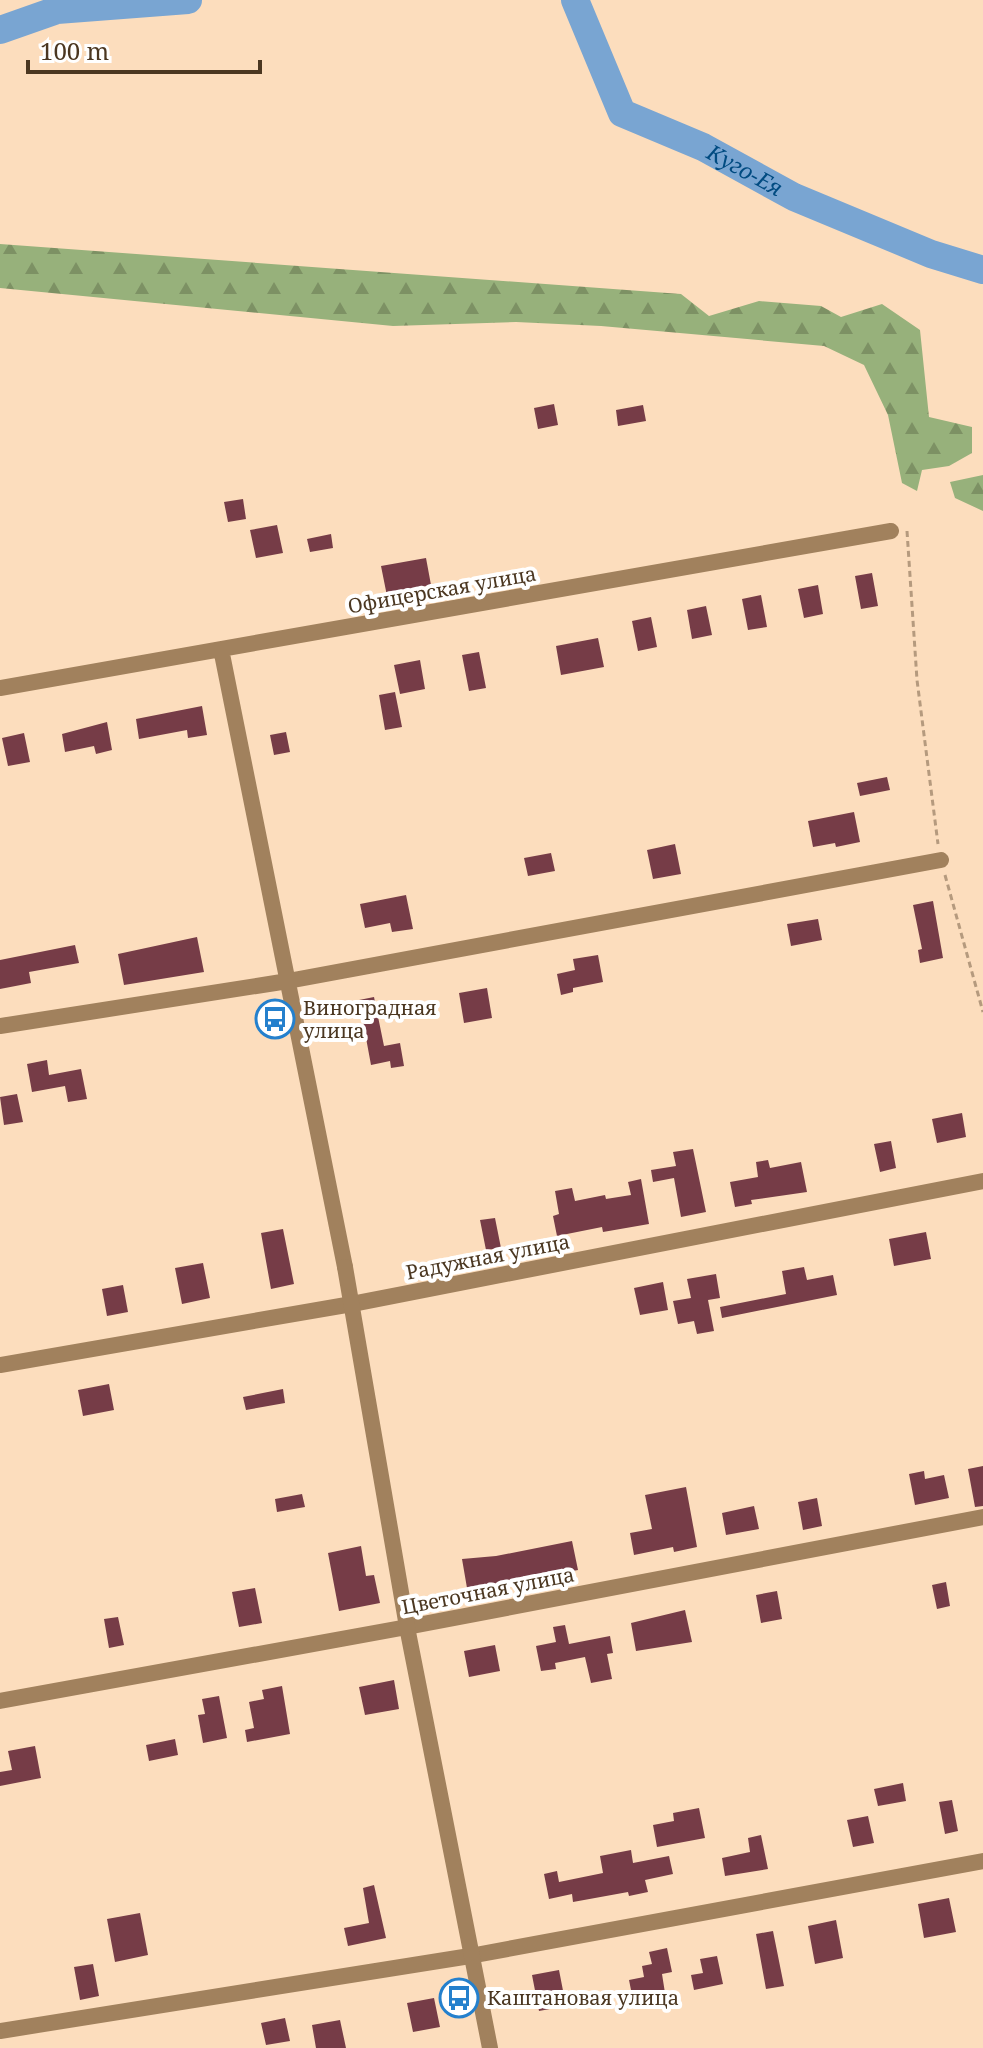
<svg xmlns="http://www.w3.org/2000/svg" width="983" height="2048" font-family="'Noto Serif',serif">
<defs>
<pattern id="forest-firs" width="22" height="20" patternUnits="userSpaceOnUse" patternTransform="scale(2)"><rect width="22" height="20" fill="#97b17b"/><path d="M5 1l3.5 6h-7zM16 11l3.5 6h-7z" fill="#7d9164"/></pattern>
</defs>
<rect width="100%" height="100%" fill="#fcddbd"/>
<!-- forest -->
<path fill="url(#forest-firs)" d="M0 244 681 294 709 316 759 301 821 306 841 317 882 304 920 330 929 417 972 427V453L949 466 922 470 917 491 902 483 888 415 864 365 824 346 601 326 516 322 393 326 0 288Z
M983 475V511L955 498 950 482Z"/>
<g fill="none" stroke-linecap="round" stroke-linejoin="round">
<!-- river -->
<g stroke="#79a5d2" stroke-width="28">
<path id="s1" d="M575 0 622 113 703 147 794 197 931 254 983 270"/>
<path d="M0 30 57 10 188 0"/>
</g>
</g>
<!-- building -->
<path fill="#763c47" d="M554 404 558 425 538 429 534 408Z
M643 405 646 421 618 426 616 410Z
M243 499 246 519 228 522 224 502Z
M277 525 283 553 256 558 250 530Z
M331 534 333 548 310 552 307 539Z
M426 558 431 585 387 596 381 566Z
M872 573 878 606 861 609 855 576Z
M818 585 823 614 804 618 798 589Z
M761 595 767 627 748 630 742 599Z
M706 606 712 635 692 639 687 610Z
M651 617 657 647 638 651 632 621Z
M598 638 604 667 561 675 556 646Z
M479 652 486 688 469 691 462 655Z
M420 660 425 689 400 694 394 665Z
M395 692 402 727 385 730 379 695Z
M202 706 207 735 188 738 187 730 139 739 136 719Z
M107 722 112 750 96 754 94 746 65 752 62 734Z
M286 732 290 752 274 755 270 735Z
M24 733 30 762 8 766 2 738Z
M887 777 890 790 860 796 857 783Z
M854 812 860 842 836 847 835 843 813 847 808 821Z
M675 844 681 874 653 879 647 850Z
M551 853 555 871 528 876 524 858Z
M406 895 413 929 392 932 390 923 365 928 360 904Z
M933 901 943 958 920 963 918 950 922 949 913 905Z
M818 919 822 940 791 946 787 924Z
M197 937 204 972 124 985 118 954Z
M75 945 79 963 29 972 31 983 0 989V960Z
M598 955 603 982 573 988V992L561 995 557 974 575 970 573 959Z
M487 988 492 1018 464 1023 459 993Z
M374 997 384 1046 400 1043 404 1066 391 1068 390 1061 371 1065 359 1000Z
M47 1060 49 1075 81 1069 87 1099 68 1102 65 1086 32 1092 27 1064Z
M17 1094 23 1122 4 1125 0 1097Z
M962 1113 966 1137 937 1143 932 1119Z
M891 1141 896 1168 880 1172 874 1144Z
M693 1149 706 1212 681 1217 674 1178 653 1182 651 1170 676 1166 673 1152Z
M768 1160 770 1168 801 1162 807 1192 751 1200 752 1204 735 1207 730 1182 758 1177 756 1162Z
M641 1179 649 1224 603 1232 602 1227 557 1236 553 1216 559 1214 555 1191 572 1188 575 1201 605 1195 606 1199 631 1195 628 1182Z
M495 1218 501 1248 486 1250 480 1220Z
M283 1229 294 1284 271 1289 261 1233Z
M926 1232 931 1259 894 1266 889 1239Z
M203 1263 210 1298 182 1304 175 1268Z
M804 1267 807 1280 833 1275 837 1295 722 1318 720 1307 786 1294 782 1271Z
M716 1274 720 1298 708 1300 714 1331 697 1334 694 1321 678 1324 673 1301 691 1298 687 1279Z
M663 1282 668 1310 640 1315 634 1288Z
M123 1285 128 1312 107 1316 102 1289Z
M109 1384 114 1410 83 1416 78 1390Z
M283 1389 285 1403 246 1410 243 1397Z
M983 1466V1506L975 1507 968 1469Z
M924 1471 925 1479 944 1475 949 1498 915 1505 909 1474Z
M686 1487 697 1547 674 1552 673 1547 634 1555 630 1533 652 1529 645 1495Z
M302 1494 305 1507 277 1512 275 1499Z
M817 1498 822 1526 803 1530 798 1502Z
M754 1506 759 1529 726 1535 722 1513Z
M572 1541 578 1570 502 1585V1588L490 1590 489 1584 467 1588 462 1559 496 1556Z
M361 1546 366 1576 374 1575 380 1603 339 1611 328 1553Z
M946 1582 950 1606 937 1609 932 1585Z
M255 1588 262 1623 239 1627 232 1592Z
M777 1591 782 1619 761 1623 756 1595Z
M685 1610 692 1642 636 1651 631 1623Z
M118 1617 124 1645 109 1648 104 1619Z
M565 1625 569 1644 610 1636 613 1653 607 1654 612 1679 591 1683 585 1657 555 1663 556 1669 541 1671 536 1646 556 1642 553 1627Z
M495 1645 500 1671 469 1677 464 1651Z
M394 1680 399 1709 365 1715 359 1687Z
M282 1686 290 1734 247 1742 245 1730 254 1728 249 1702 264 1699 262 1690Z
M219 1696 227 1738 203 1743 198 1715 205 1714 202 1699Z
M175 1739 178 1755 149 1761 146 1745Z
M35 1746 41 1778 0 1786V1772L12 1770 8 1751Z
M903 1783 906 1801 878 1806 874 1789Z
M952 1800 958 1831 945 1834 939 1802Z
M699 1808 705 1838 657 1847 653 1825 674 1821 673 1813Z
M868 1816 874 1843 853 1847 847 1820Z
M761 1835 768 1869 725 1876 722 1858 750 1852 748 1838Z
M631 1850 633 1863 669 1856 673 1874 645 1880 648 1892 629 1896 628 1892 573 1902 572 1894 549 1899 544 1874 557 1871 559 1882 603 1873 600 1856Z
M374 1885 386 1938 348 1946 344 1928 369 1923 363 1888Z
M949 1898 956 1932 924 1938 918 1904Z
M140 1913 148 1955 115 1962 107 1919Z
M836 1920 843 1958 815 1964 808 1926Z
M773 1931 784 1986 766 1989 756 1934Z
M667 1948 672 1972 662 1974 665 1993 633 2000 629 1980 644 1977 642 1966 652 1964 649 1952Z
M717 1956 723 1984 694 1990 691 1975 703 1973 700 1959Z
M93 1964 99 1996 80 2000 74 1967Z
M559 1970 566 2006 539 2011 532 1975Z
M434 1998 440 2027 413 2032 407 2003Z
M285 2018 290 2041 266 2045 261 2023Z
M340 2020 346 2048H316L312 2025Z"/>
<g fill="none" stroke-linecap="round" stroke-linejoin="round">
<!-- path -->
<path stroke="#b59a7e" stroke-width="3" stroke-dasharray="6 4" stroke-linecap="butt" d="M907 531 917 680 938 844
M945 875 983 1012"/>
<!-- minor -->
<path stroke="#a1815d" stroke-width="16" d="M221 649 345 1267
M0 688 891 531
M0 1026 288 981 941 860
M0 1365 352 1304 983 1181
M0 1701 407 1627 983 1517
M0 2031 470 1956 983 1861"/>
<!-- tertiary -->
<path stroke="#a1815d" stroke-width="16" d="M345 1267 407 1627 490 2048"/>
</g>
<!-- icons -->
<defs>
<symbol id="bus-ring" viewBox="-11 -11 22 22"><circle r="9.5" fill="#fff" stroke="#2480cd" stroke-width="1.5"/><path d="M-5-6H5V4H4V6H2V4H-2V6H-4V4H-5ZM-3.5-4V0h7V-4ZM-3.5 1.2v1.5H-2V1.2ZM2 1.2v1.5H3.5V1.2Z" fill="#2480cd"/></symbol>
</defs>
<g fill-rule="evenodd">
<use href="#bus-ring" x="253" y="997" width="44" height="44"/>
<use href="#bus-ring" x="437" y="1976" width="44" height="44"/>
</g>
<g text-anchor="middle" stroke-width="8" stroke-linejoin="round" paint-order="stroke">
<!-- street labels -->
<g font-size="20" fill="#4b3721" stroke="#fff">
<text transform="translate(442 590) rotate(-10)" y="7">Офицерская улица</text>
<text transform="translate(488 1257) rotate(-11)" y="7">Радужная улица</text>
<text transform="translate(488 1591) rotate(-11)" y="7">Цветочная улица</text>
</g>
<!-- poi labels -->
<g font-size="20" fill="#4b3721" stroke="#fff" text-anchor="start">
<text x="303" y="1015">Виноградная<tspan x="303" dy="23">улица</tspan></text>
<text x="487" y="2005">Каштановая улица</text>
</g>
<!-- water labels -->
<g font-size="22" font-style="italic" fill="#014b81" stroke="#fff">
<text dy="8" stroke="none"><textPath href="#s1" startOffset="258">Куго-Ея</textPath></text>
</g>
</g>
<!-- scale -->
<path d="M28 60v12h232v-12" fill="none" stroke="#4b3721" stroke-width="4"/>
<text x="40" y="60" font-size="24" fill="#4b3721" stroke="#ffffff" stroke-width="6" paint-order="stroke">100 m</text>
</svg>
